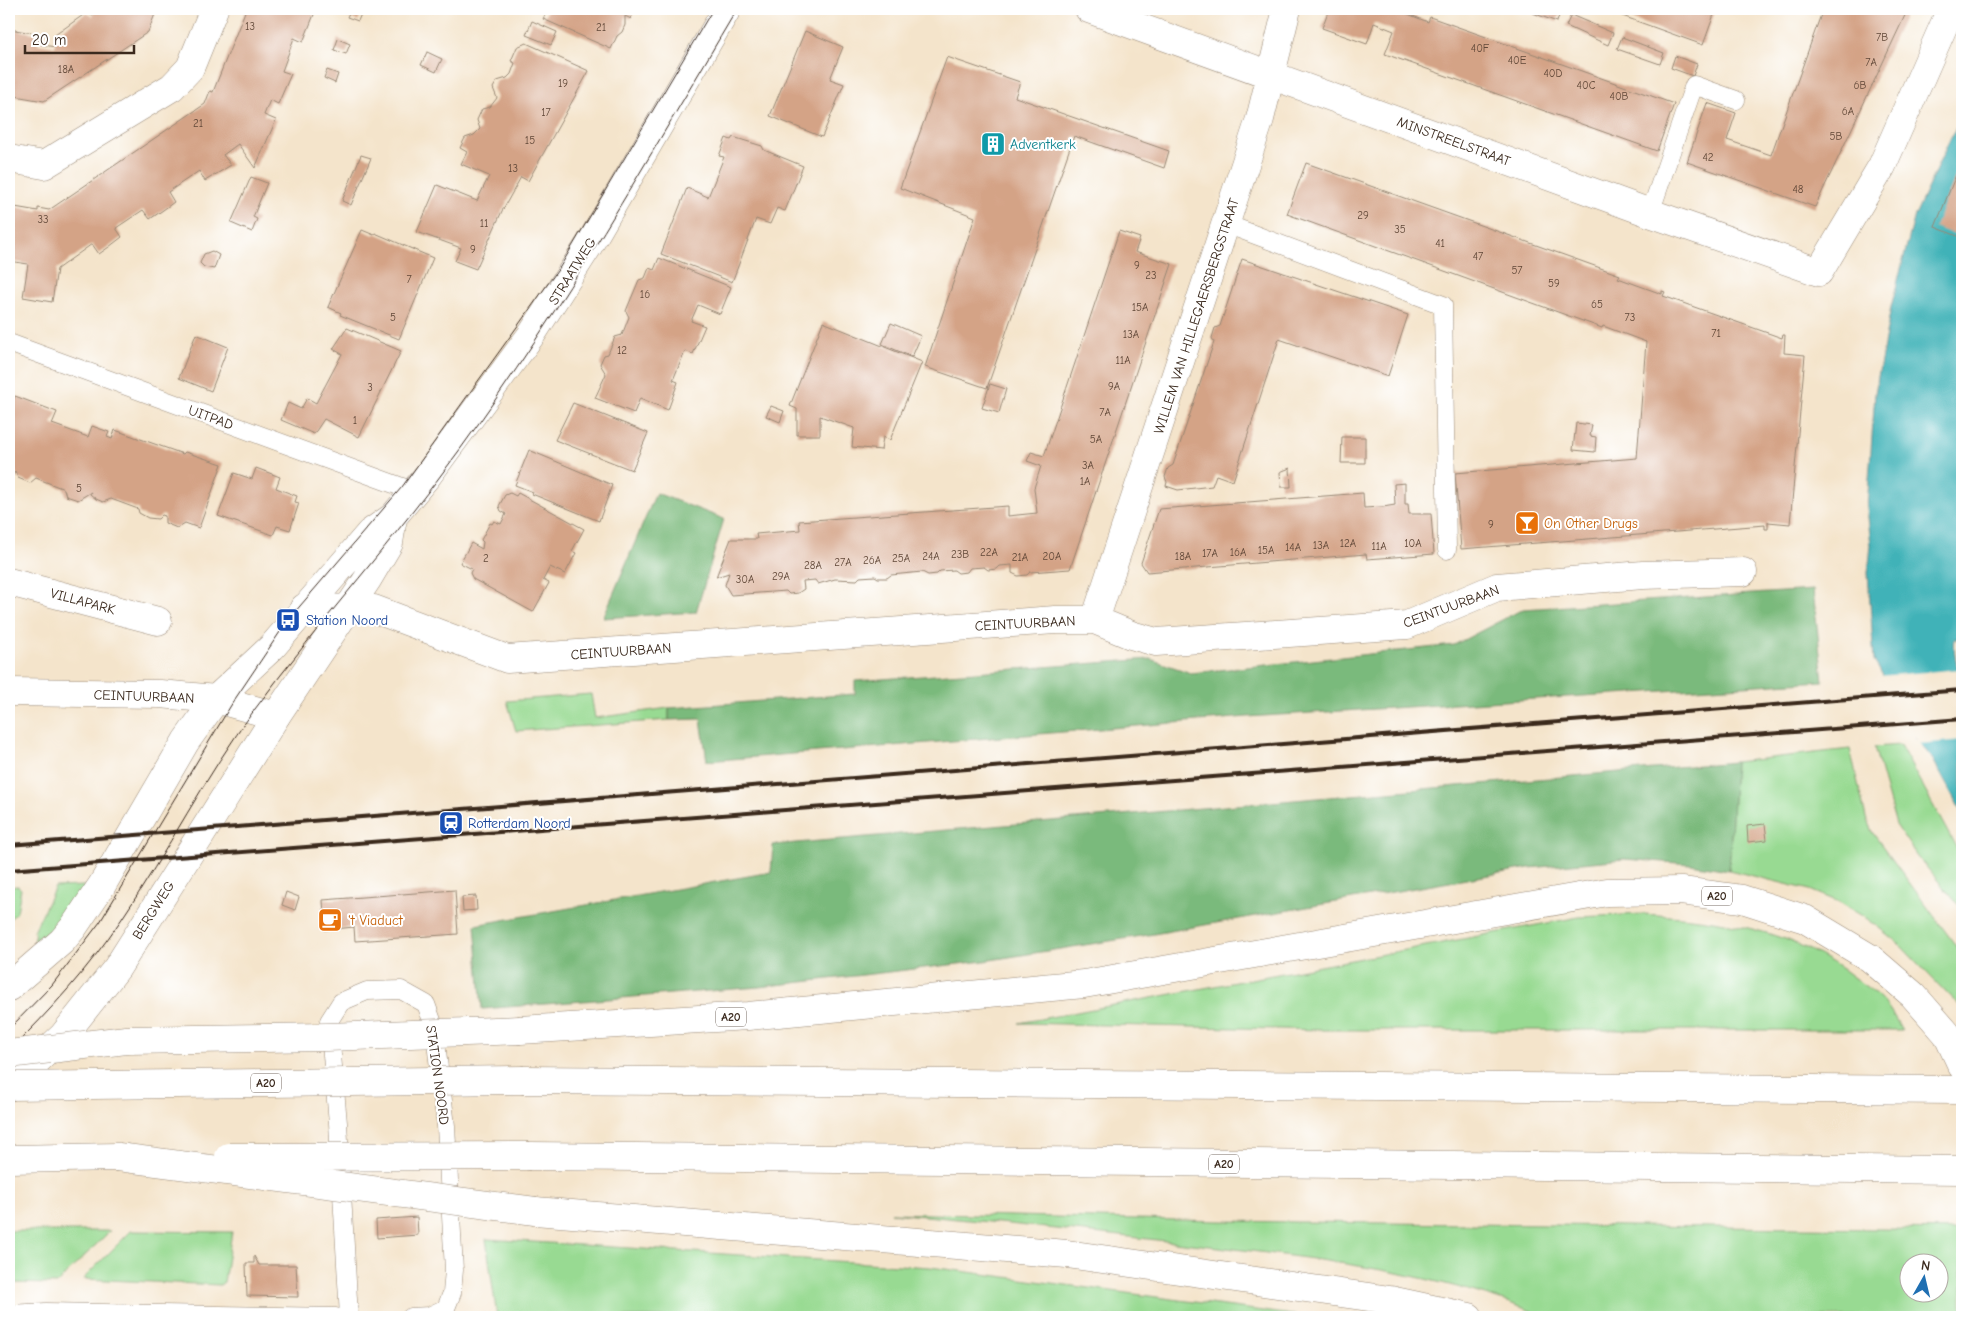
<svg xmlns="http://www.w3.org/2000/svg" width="1971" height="1326" font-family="'Comic Neue',sans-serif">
<rect width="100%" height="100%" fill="#fff"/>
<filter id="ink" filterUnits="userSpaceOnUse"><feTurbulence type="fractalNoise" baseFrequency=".02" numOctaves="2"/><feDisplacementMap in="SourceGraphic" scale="10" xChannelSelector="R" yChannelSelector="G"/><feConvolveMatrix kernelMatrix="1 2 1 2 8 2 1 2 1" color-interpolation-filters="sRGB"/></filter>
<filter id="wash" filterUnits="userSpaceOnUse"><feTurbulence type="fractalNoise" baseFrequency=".0096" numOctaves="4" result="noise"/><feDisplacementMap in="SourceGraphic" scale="20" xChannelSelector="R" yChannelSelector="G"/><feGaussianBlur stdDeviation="1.12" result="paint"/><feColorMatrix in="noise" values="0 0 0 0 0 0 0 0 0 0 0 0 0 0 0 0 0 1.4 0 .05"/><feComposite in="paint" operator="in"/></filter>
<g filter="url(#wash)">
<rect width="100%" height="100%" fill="#f4e4cb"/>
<!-- green -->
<path fill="#98da92" stroke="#6a8258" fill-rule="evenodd" d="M591 694 595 718 669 708V720L516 731 507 701Z
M1900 745 1962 858V909L1917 856 1896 825 1874 747Z
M1850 749 1866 818 1872 832 1962 954V1009L1898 943 1869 920 1839 902 1810 890 1729 870 1735 762Z
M18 886 21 889 17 912 9 920V887Z
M85 886 71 912 40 940 35 941 34 931 55 887Z
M1643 914C1721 919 1793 929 1857 980 1865 986 1876 993 1883 1001 1891 1010 1896 1020 1902 1030H1323L1019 1023 1579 917Z
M891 1213 1219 1221 1962 1230V1317H1546C1439 1272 1324 1260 1210 1246 1104 1234 998 1222 891 1213ZM1908 1264H1938V1294H1908Z
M9 1231H110L56 1284 9 1283Z
M131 1231 232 1232 224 1282 220 1285 83 1279Z
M486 1239 930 1267 1308 1317H497Z"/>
<!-- forest -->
<path fill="#7aba7c" stroke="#5a724d" d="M656 493 724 519 696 612 603 618Z
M1813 590 1823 681 1247 717 707 761 701 719 669 720V708L855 694V681L1150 659 1191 673 1454 645 1523 609Z
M1735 762 1729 870 1691 864 1624 859 1529 868 1148 935 984 961 759 987 482 1009 475 925 771 872 773 845Z"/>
<!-- water -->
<path fill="#41b2b8" stroke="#3e6e6b" d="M1962 117V643L1955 638C1953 653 1956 665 1962 679V813L1932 758 1916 739 1908 716 1874 661 1868 573 1871 545 1867 508 1875 393 1891 307 1915 215 1951 137Z"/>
<!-- pier -->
<path fill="#f4e4cb" d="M1961 669 1962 740 1918 744 1906 717 1880 676Z"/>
<g id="blocks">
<!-- building -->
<path fill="#d4a386" d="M96 9H157L148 32 44 101 9 95V29L39 34 38 44 55 47V35L86 13 93 16Z
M246 9H306L315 12 303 42 294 38 282 71 291 74 278 104 270 100 264 115 276 120 255 168 238 144 223 155 231 165 205 181 199 171 168 192 174 202 163 210 150 219 143 210 116 228 122 237 109 247 99 254 92 244 57 269 52 302 23 297 28 264 9 261V206L38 211V208L49 210 205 104 210 91 213 92Z
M351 9H363L358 21 347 17Z
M548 9 558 10 634 9 631 19 625 16V25L622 32 617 36 611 49 543 19Z
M1329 9H1395L1428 22 1430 17 1674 104 1657 151 1385 54 1394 31 1374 23 1367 44 1322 28Z
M1522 9H1557L1561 10 1557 22Z
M1603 9H1716L1703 45Z
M1823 9H1908L1815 207 1687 162 1707 103 1736 113 1727 140 1771 155Z
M1571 15 1613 33 1608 45 1566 26Z
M532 21 557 32 551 45 526 35Z
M805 31 843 47 830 79 844 84 822 137 770 116Z
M1622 37 1664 53 1660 64 1617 49Z
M338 39 350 44 346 54 334 50Z
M526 43 589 71 528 181 521 177 502 211 476 269 455 261 461 248 417 232 437 185 477 201 489 176 461 164 467 152 460 148 465 138 474 135 480 129 477 120 482 109 490 107 497 98 493 88 497 81 507 78 511 74 515 63 511 61 517 47Z
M427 52 442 59 436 72 421 65Z
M1675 56 1697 64 1693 76 1671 68Z
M947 57 1020 82 1015 97 1169 151 1164 168 1074 136 987 388 925 367 975 217 900 188Z
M327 70 338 74 335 83 324 78Z
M733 137 762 146 764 150 803 166 785 211 777 208 770 224 756 219 732 282 661 254 687 188 708 197 724 157 719 156 726 138 731 140Z
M361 155 371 158 351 205 342 201Z
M1962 160V231L1960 237 1935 227Z
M1306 163 1620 275 1618 278 1662 294V291L1665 292 1663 296 1782 338 1783 335H1785L1784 353 1805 355 1790 524 1768 522V529H1765V525L1461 549 1455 473 1637 458 1646 342 1603 326 1602 328 1287 214Z
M251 177 267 183 253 217 257 219 252 232 231 223Z
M362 230 374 235 375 233 433 258 399 339 340 315 341 313 328 307Z
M1119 231 1140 238 1135 252 1172 264 1070 569 1030 572 1027 575 1018 576 1012 573V565L1000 566 997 569 988 570 984 567 970 568 967 572 958 573 954 570 940 571 937 574 928 575 922 572 891 575 887 578H878L875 576 860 577 857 580 835 579 818 584 815 580 803 581 804 589 798 593 789 594 786 591 731 595 725 585 729 573 716 577 731 539H757L756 534 800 530 799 521 1008 506V516L1037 513 1034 488 1041 466 1027 461 1031 452 1044 456Z
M212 251 219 255 214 269 204 267 200 263 204 254Z
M659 258 731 287 720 314 698 305 691 321 705 326 693 354 685 351 673 380 678 382 668 410 640 398 634 413 595 398 606 374 600 364 604 355 608 354 615 337 622 335 629 317 626 311 639 280 645 278 649 268 654 270Z
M1242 259 1408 315 1388 376 1279 339 1233 481 1216 475 1212 486 1178 490 1166 486 1167 482 1165 477 1168 468 1173 465 1214 342 1212 338 1215 328 1220 326Z
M823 322 922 362 890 440 883 437 881 450 852 447 854 428 820 416V435H797V409L790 406Z
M891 323 921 336 912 357 882 344Z
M347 328 401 351 359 437 324 419 314 434 281 420 288 403 301 409 307 398 316 403 342 354 333 349Z
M196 334 228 347 211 391 179 378Z
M990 384 1006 389 999 413 982 408Z
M15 396 57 412 52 424 88 437 92 426 109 432 107 437 112 439 115 430 183 454 185 452 222 464 199 528 185 523 177 528 165 523V516L162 515 158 519 148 518 139 513 138 509 111 499 103 502 96 499 90 494 91 492 78 500 66 496 64 489 36 478 30 483 18 478 15 471 13 476 9 478V405L11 406Z
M573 403 648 433 632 470 555 440Z
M771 406 784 411 780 422 766 416Z
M1576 423 1592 425 1590 436 1596 437 1595 452 1573 450Z
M1342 437H1365V463H1341Z
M529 450 612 485 599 521 532 494 533 492 515 485Z
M256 468 280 477 276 488 297 496 295 502 299 503 290 530 277 526 273 535 218 516 234 473 252 479Z
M1290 468 1291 487H1281L1280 472Z
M1405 483V504H1408L1409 514H1431L1434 554 1367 559 1366 554 1147 572 1141 563 1159 509 1363 493 1364 508 1383 507 1395 505 1394 484Z
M510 493 516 496 518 493 584 529 572 551 576 553 565 574 550 567 543 580 549 583 533 612 473 579 470 573 472 569 460 563 471 543 482 549 483 542 481 540 490 523 492 524 494 521 501 524 506 514 501 511 499 506 505 495Z
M1765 824 1767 840 1748 842 1747 826Z
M455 890 458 934 355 941 354 927 325 930 323 900Z
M286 892 299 897 295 910 282 905Z
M476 896 477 910 463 911 462 897Z
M417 1217 418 1235 377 1238 376 1220Z
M254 1256 259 1265H296L298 1297 247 1296 246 1263H254Z"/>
</g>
</g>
<g filter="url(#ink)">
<use href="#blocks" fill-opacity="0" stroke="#988774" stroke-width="1"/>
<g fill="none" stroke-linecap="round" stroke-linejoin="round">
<defs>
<path id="lane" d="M1650 213 1694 85 1736 100
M1226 224 1443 305 1447 550
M9 343 402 487 412 494
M9 1314 46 1312 336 1317
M349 1317 338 1123 329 1021 341 1002 367 991 401 990 426 1004 434 1026 446 1126 454 1270 452 1293 446 1308 429 1316 411 1317"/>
<path id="street" d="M1089 9 1650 213 1819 272 1882 166 1951 9
M9 159 44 165 172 87 190 68 214 9
M9 582 158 621
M304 608 374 609 507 659 1055 620H1095L1131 635 1156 642 1407 625 1497 587 1643 575 1743 572
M1095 620 1260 119 1287 9
M9 692 160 694 216 699 276 716"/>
<path id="secondary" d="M9 987 62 941 73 928 102 885 186 741 216 699 272 647 370 533 393 517 428 475 532 334 589 245 727 9
M9 1087 63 1036 117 968 276 716 367 580 389 543 393 517"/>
<path id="highway" d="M520 1030 748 1016 1084 984 1607 892 1681 891 1742 899 1805 919 1870 958 1913 995 1947 1034 1962 1066
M524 1080 1962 1090
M530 1156 1962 1170
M9 1159 118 1157
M535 1211 1067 1254 1390 1300 1469 1317"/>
</defs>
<!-- lane casing -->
<use href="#lane" stroke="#988774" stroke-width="19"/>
<!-- street casing -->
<use href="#street" stroke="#988774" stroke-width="29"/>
<!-- secondary casing -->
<use href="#secondary" stroke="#988774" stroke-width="29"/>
<!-- highway casing -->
<use href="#highway" stroke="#988774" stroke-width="29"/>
<!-- lane -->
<use href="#lane" stroke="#fff" stroke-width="18"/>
<!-- street -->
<use href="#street" stroke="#fff" stroke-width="28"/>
<!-- secondary -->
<use href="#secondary" stroke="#fff" stroke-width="28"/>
<!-- highway -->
<use href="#highway" stroke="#fff" stroke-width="28"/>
<!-- tram -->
<path stroke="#3b2a1e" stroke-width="1" d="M9 1029 52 985 100 922 233 702 288 620 402 487 560 267 713 9
M9 1051C52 1009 87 970 121 920 168 851 205 776 255 709 321 620 396 538 461 448 563 308 649 157 737 9"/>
<!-- rail -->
<path stroke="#3b2a1e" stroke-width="4" d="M9 845 1962 690
M9 870 1962 719"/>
<defs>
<path id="highway-bridge" d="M9 1054 126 1040 327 1037 520 1030
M9 1086 524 1080
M118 1157 535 1211
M229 1157 530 1156"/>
</defs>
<!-- highway-bridge casing -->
<use href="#highway-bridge" stroke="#988774" stroke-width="29" stroke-linecap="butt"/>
<!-- highway-bridge -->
<use href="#highway-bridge" stroke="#fff" stroke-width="28"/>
</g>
</g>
<!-- icons -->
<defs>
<symbol id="building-square" viewBox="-11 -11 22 22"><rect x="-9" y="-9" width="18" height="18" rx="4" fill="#0f9aa8" stroke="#fff"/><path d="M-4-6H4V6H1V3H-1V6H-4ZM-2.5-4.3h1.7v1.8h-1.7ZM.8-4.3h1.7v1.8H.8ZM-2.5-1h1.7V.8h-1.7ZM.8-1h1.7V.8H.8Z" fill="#fff"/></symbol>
<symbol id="bar-square" viewBox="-11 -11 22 22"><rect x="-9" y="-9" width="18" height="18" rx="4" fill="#e8710a" stroke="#fff"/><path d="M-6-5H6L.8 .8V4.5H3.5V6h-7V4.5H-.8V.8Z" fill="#fff"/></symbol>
<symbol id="bus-square" viewBox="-11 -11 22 22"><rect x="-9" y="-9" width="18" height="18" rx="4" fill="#1a4fb4" stroke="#fff"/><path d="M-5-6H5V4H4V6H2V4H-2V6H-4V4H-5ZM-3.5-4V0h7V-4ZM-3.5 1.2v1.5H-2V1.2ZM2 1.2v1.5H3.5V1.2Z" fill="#fff"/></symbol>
<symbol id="station-square" viewBox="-11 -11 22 22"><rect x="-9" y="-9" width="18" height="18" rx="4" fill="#1a4fb4" stroke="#fff"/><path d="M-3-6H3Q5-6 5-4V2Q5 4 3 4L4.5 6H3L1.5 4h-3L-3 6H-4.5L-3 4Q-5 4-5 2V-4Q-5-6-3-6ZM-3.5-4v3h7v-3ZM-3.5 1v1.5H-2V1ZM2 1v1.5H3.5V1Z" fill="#fff"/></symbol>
<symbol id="cafe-square" viewBox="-11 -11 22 22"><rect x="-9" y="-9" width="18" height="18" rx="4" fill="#e8710a" stroke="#fff"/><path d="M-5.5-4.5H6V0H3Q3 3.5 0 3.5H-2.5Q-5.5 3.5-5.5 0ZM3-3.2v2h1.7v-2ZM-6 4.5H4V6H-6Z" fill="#fff"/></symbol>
</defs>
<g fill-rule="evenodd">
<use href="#building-square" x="979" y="130" width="28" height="28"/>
<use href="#bar-square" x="1513" y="509" width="28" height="28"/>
<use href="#bus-square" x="274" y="606" width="28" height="28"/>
<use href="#station-square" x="437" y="809" width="28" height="28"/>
<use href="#cafe-square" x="316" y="906" width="28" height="28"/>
</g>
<g text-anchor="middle" stroke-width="4" stroke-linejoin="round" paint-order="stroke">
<!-- number labels -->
<g font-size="11" fill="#614838">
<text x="250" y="30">13</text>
<text x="601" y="31">21</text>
<text x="1882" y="41">7B</text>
<text x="1480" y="52">40F</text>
<text x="1517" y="64">40E</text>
<text x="1871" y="66">7A</text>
<text x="66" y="73">18A</text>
<text x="1553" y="77">40D</text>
<text x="563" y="87">19</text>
<text x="1586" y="89">40C</text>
<text x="1860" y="89">6B</text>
<text x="1619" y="100">40B</text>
<text x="1848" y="115">6A</text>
<text x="546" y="116">17</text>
<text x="198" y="127">21</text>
<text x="1836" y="140">5B</text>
<text x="530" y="144">15</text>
<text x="1708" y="161">42</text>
<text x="513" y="172">13</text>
<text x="1798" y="193">48</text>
<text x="1363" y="219">29</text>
<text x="43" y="223">33</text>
<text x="484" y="227">11</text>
<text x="1400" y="233">35</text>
<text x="1440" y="247">41</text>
<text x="473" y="253">9</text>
<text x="1478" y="260">47</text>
<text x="1137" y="269">9</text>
<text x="1517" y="274">57</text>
<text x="1151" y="279">23</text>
<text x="409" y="283">7</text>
<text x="1554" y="287">59</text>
<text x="645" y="298">16</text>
<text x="1597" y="308">65</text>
<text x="1140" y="311">15A</text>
<text x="393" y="321">5</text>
<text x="1630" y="321">73</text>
<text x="1716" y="337">71</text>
<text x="1131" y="338">13A</text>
<text x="622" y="354">12</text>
<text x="1123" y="364">11A</text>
<text x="1114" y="390">9A</text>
<text x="370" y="391">3</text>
<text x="1105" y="416">7A</text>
<text x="355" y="424">1</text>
<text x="1096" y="443">5A</text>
<text x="1088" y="469">3A</text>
<text x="1085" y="485">1A</text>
<text x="79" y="492">5</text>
<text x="1491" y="528">9</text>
<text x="1348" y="547">12A</text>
<text x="1413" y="547">10A</text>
<text x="1321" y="549">13A</text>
<text x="1379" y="550">11A</text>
<text x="1293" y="551">14A</text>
<text x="1266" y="554">15A</text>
<text x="989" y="556">22A</text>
<text x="1238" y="556">16A</text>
<text x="1210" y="557">17A</text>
<text x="960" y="558">23B</text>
<text x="931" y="560">24A</text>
<text x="1052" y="560">20A</text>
<text x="1183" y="560">18A</text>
<text x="1020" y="561">21A</text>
<text x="486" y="562">2</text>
<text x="901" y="562">25A</text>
<text x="872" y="564">26A</text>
<text x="843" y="566">27A</text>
<text x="813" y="569">28A</text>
<text x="781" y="580">29A</text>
<text x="745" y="583">30A</text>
</g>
<!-- shield labels -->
<g fill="#fff" stroke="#766a62" stroke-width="1">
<rect x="1702" y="886.5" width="30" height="19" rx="4"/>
<rect x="716" y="1007.5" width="30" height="19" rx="4"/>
<rect x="251" y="1073.5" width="30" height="19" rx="4"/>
<rect x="1209" y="1154.5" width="30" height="19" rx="4"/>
</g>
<g font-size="12" font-weight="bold" fill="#3b2a1e">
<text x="1717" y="900">A20</text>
<text x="731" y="1021">A20</text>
<text x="266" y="1087">A20</text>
<text x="1224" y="1168">A20</text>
</g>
<!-- street labels -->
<g font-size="14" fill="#3b2a1e" stroke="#fff">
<text transform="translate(1454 141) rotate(20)" y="5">MINSTREELSTRAAT</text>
<text transform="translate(572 271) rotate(-58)" y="5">STRAATWEG</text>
<text transform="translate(1196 316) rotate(-72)" y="5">WILLEM VAN HILLEGAERSBERGSTRAAT</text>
<text transform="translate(211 417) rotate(20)" y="5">UITPAD</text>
<text transform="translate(83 601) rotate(15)" y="5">VILLAPARK</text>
<text transform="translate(1451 606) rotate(-20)" y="5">CEINTUURBAAN</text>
<text transform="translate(1025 623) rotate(-3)" y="5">CEINTUURBAAN</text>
<text transform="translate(621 651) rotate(-4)" y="5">CEINTUURBAAN</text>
<text transform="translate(144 696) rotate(2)" y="5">CEINTUURBAAN</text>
<text transform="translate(153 910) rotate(-58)" y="5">BERGWEG</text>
<text transform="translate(438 1075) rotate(82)" y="5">STATION NOORD</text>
</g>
<!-- culture labels -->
<g font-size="14" fill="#0d838f" stroke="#fff" text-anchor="start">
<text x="1010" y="149">Adventkerk</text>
</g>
<!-- food labels -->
<g font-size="14" fill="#c56008" stroke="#fff" text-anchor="start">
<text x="1544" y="528">On Other Drugs</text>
<text x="348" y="925">'t Viaduct</text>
</g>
<!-- transit labels -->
<g font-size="14" fill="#164399" stroke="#fff" text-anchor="start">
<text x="306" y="625">Station Noord</text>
<text x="468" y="828">Rotterdam Noord</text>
</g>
</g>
<!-- margin -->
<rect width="1971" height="1326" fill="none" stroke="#fff" stroke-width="30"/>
<!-- north arrow -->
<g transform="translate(1924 1278) rotate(8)"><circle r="24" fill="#ffffff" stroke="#b1aaa5"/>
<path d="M0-4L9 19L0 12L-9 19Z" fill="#1f6fb2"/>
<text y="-8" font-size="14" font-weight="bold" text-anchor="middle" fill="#3b2a1e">N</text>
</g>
<!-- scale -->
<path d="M25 45v8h109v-8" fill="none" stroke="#3b2a1e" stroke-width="2.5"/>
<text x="32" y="45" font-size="15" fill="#3b2a1e" stroke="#ffffff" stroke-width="4" paint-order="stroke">20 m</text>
</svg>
